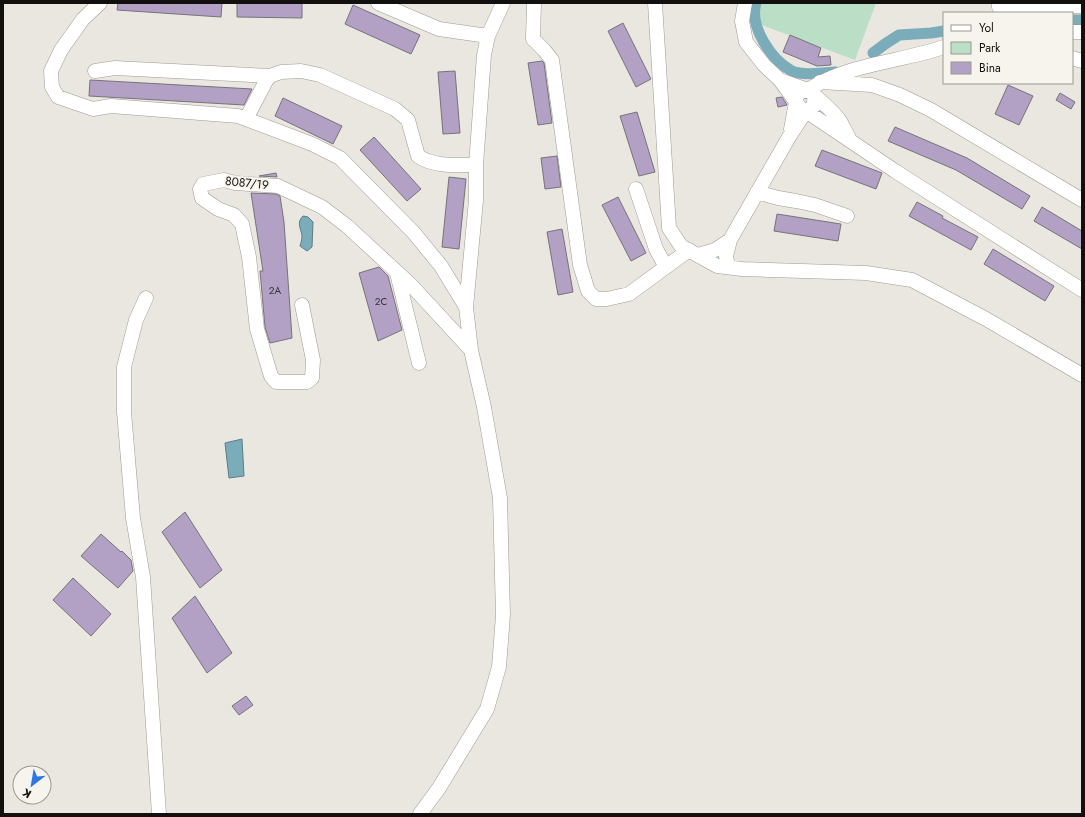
<svg xmlns="http://www.w3.org/2000/svg" width="1085" height="817" font-family="Jost,sans-serif">
<rect width="100%" height="100%" fill="#eae6e0"/>
<!-- green -->
<path fill="#bbdec7" d="M761 3H876L855 60 754 22Z"/>
<!-- water -->
<path fill="#7aadb9" stroke="#5b7e86" d="M303 216 308 217 313 222 312 247 307 251 300 246C301 243 302 239 302 236 301 228 296 223 303 216Z
M242 439 244 476 229 478 225 443Z"/>
<g fill="none" stroke-linecap="round" stroke-linejoin="round">
<!-- canal -->
<path stroke="#7aadb9" stroke-width="11" d="M756 3C749 26 771 60 792 71 803 76 823 73 835 72
M1072 20H1082
M873 53 885 44 899 35 931 33 944 31"/>
</g>
<!-- building -->
<path fill="#b3a0c5" stroke="#757379" d="M118 3H222L221 17 117 10Z
M237 3H302V18L237 17Z
M353 5 420 35 411 54 345 24Z
M623 23 651 79 636 87 608 31Z
M790 35 821 48 818 57 830 56 831 65 817 66 783 52Z
M542 61 544 63 552 123 538 125 528 63Z
M455 71 460 133 443 134 438 72Z
M90 80 252 89 244 105 89 96Z
M1008 85 1033 96 1019 125 995 114Z
M1060 93 1075 102 1071 109 1056 100Z
M782 97 787 105 778 107 776 98Z
M283 98 342 126 333 144 275 116Z
M637 112 655 172 639 176 620 116Z
M895 127 967 158 1030 196 1022 209 956 170 888 141Z
M374 137 421 189 407 201 360 150Z
M822 150 882 173 876 189 815 166Z
M557 156 561 187 545 189 541 158Z
M276 173 277 177 259 176Z
M449 177 466 179 459 249 442 247Z
M251 193 276 194 280 196 284 222 292 338 270 343 265 327 260 271H263Z
M618 197 646 253 631 261 602 205Z
M917 202 943 216 942 218 978 237 971 250 909 216Z
M1042 207 1082 231V249L1034 221Z
M777 214 841 224 838 241 774 231Z
M562 229 573 292 558 295 547 232Z
M993 249 1054 286 1045 301 984 264Z
M379 267 388 276 402 330 378 341 359 273Z
M185 512 222 570 200 588 162 532Z
M101 534 121 552 122 551 131 560 133 571 118 588 81 556Z
M73 578 111 614 91 636 53 600Z
M195 596 232 653 207 673 172 618Z
M246 696 253 705 239 715 232 706Z"/>
<g fill="none" stroke-linecap="round" stroke-linejoin="round">
<defs>
<path id="minor" d="M100 3 83 19 61 50 51 71 52 87 58 97 93 109 111 106 238 116 312 144 340 158 414 233 441 266 466 307
M378 3 439 29 488 36
M534 3 533 39 544 50 552 60 580 265 588 291 596 299H607L629 294 689 250
M655 3 669 228 681 246 717 266 742 269 866 273 912 280 986 319 1082 375
M745 3 742 21 746 42 764 65 780 80 796 102 791 129
M999 3V7L1082 6
M1072 32H1082
M1072 58 1082 61
M95 71 115 68 270 76
M780 80 808 90C847 64 900 62 944 47
M820 82 872 85 900 95 931 110 1082 200
M815 96 813 107 806 111 801 109 796 102 797 93 808 90C819 99 832 110 840 121 843 126 846 133 849 138
M246 119 266 81 270 76 281 72 301 71 320 75 395 109 408 120 418 156C433 167 458 165 476 165
M636 189 656 249 666 267
M757 192 778 198 796 201 815 205 847 216
M698 255 715 250 730 240
M728 267 726 256 730 240 789 137 806 111 895 171 1082 290
M397 273 419 363
M146 298 136 320 124 367V412L133 518 143 577 159 814
M302 305 313 360 312 378 307 382H276L271 376 257 329 249 257 242 224 234 215 218 209 202 198 200 189 203 184 224 180 235 183 278 186 322 207 347 226 411 285 471 350
M420 814 439 788 487 709 499 667 503 615 500 498 484 407 471 350 466 307 476 200V165L484 55 488 36 503 3"/>
</defs>
<!-- minor casing -->
<use href="#minor" stroke="#9e9a94" stroke-width="15"/>
<!-- minor -->
<use href="#minor" stroke="#fff" stroke-width="14"/>
</g>
<g text-anchor="middle" stroke-width="4" stroke-linejoin="round" paint-order="stroke">
<!-- number labels -->
<g font-size="10" fill="#3a343c">
<text x="275" y="294">2A</text>
<text x="381" y="305">2C</text>
</g>
<!-- street labels -->
<g font-size="12" fill="#12100e" stroke="#f7f3ed">
<text transform="translate(247 183) rotate(6)" y="4">8087/19</text>
</g>
</g>
<!-- border -->
<rect width="1085" height="817" fill="none" stroke="#12100e" stroke-width="8"/>
<!-- legend -->
<rect x="943" y="12" width="130" height="72" fill="#f7f3ed" stroke="#9b9894"/>
<rect x="951" y="25" width="20" height="6" fill="#ffffff" stroke="#9b9894"/>
<text x="979" y="32" font-size="12" fill="#12100e">Yol</text>
<rect x="951" y="42" width="20" height="12" fill="#bbdec7" stroke="#9b9894"/>
<text x="979" y="52" font-size="12" fill="#12100e">Park</text>
<rect x="951" y="62" width="20" height="12" fill="#b3a0c5" stroke="#9b9894"/>
<text x="979" y="72" font-size="12" fill="#12100e">Bina</text>
<!-- north arrow -->
<g transform="translate(32 785) rotate(211)"><circle r="19" fill="#f7f3ed" stroke="#9b9894"/>
<path d="M0-3L7 15L0 10L-7 15Z" fill="#2e78e4"/>
<text y="-6" font-size="11" font-weight="bold" text-anchor="middle" fill="#12100e">K</text>
</g>
</svg>
